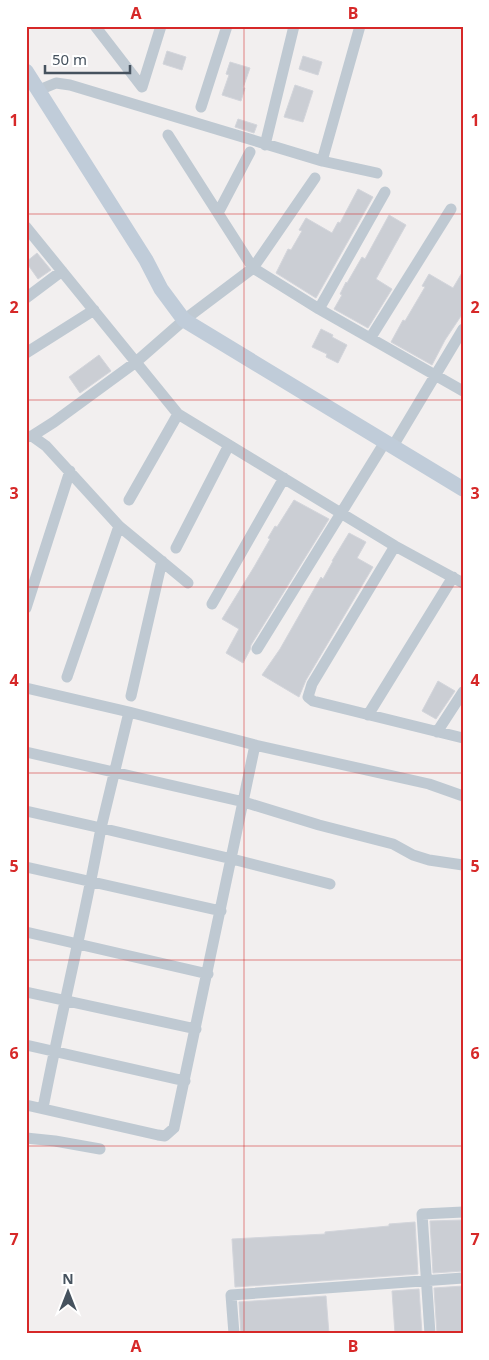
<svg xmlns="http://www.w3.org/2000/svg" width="489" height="1360" font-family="'Noto Sans',sans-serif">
<rect width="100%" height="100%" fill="#f2efef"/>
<!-- building -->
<path fill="#cbced4" stroke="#d3d5db" d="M167 51 186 57 182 70 163 64Z
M303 56 322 62 318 75 299 69Z
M230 62 250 68 243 88H245L241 101 222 95 229 75 226 74Z
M295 85 313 91 303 122 284 117Z
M238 119 257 125 254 133 235 127Z
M358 189 373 197 316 298 276 273 288 249 291 250 302 231 299 230 306 218 332 233 338 222 340 223Z
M389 215 406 225 376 279 392 289 368 328 334 309 342 295 340 294 346 282 347 283 362 257 365 259Z
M37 253 51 270 38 279 26 262Z
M463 271V313L445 340 432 365 391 342 403 320 405 321 425 287 422 286 429 274 453 288Z
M321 329 333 335 332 337 347 345 338 363 326 357 327 354 312 347Z
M99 355 111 371 80 393 69 377Z
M294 500 329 519 251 645 250 650 243 663 226 653 239 629 222 619 254 567 270 539 268 538 275 526 277 527Z
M349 533 366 542 357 558 373 567 306 680 299 697 262 675 280 649 321 577 323 579 333 561H332Z
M438 681 455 691 436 719 422 711Z
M463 1220V1271L433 1273 430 1221Z
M415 1222 418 1274 235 1287 232 1239 325 1234V1232L389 1226V1224Z
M463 1286V1333L437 1334 434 1288Z
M419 1289 422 1334H395L392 1291Z
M326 1296 329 1334H241L239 1302Z"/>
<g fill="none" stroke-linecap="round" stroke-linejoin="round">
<!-- street -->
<path stroke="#bfc9d2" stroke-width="11" d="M95 26 142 87
M142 87 161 26
M39 90 56 83 70 85 322 161 377 173
M201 107 227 26
M168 135 253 268 319 309 463 391
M265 145 294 26
M322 161 360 26
M218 213 250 152
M26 227 178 414 395 546 463 583
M26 298 62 271
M319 309 385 192
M371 337 451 209
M26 353 94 310
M32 436 46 446 119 526 188 583
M26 437 32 436 54 422 136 362 184 320 253 268 315 178
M393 446 463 329
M129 500 178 414
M395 546 312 684 308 697 313 701 463 738
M176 548 229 445
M212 604 284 478
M26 608 70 471
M257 649 385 442
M67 677 119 526
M26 688 129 712 255 745 429 784 463 796
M131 696 162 561
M368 715 453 577
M437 732 463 692
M26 752 244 802 319 825 393 844 413 855 429 860 463 865
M26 811 101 828 129 712
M26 867 221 911
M26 932 208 974
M26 992 196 1029
M26 1045 185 1081
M26 1105 158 1135 165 1136 174 1128 255 745
M43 1108C61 1014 84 922 101 828L232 859 330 884
M26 1138 55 1141 100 1149
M234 1334 231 1295 463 1278
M430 1334 422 1214 463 1212"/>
<!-- secondary -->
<path stroke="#c0ccd9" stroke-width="15" d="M26 71 146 260 161 289 184 320 463 489"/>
</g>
<!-- grid -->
<path fill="none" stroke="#d62828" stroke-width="1" stroke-opacity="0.55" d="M244 26V1334M26 214H463M26 400H463M26 587H463M26 773H463M26 960H463M26 1146H463"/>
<!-- border -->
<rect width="489" height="1360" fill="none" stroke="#ffffff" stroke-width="55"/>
<!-- north arrow -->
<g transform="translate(68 1292)" stroke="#ffffff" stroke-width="4" paint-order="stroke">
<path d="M0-4L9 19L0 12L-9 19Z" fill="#46525e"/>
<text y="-8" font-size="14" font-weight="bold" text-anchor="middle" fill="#46525e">N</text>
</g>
<!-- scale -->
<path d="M45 65v8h85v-8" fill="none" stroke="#46525e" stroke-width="2.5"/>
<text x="52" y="65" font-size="15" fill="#46525e" stroke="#ffffff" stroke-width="4" paint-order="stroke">50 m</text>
<rect x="28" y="28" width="434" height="1304" fill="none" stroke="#d62828" stroke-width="2"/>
<g font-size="16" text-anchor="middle" font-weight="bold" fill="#d62828">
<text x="136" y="19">A</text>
<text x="353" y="19">B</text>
<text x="14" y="126">1</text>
<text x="475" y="126">1</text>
<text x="14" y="313">2</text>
<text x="475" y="313">2</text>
<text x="14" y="499">3</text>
<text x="475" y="499">3</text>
<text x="14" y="686">4</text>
<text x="475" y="686">4</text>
<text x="14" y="872">5</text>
<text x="475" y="872">5</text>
<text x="14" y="1059">6</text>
<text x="475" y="1059">6</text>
<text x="14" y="1245">7</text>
<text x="475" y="1245">7</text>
<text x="136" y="1352">A</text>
<text x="353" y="1352">B</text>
</g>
</svg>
